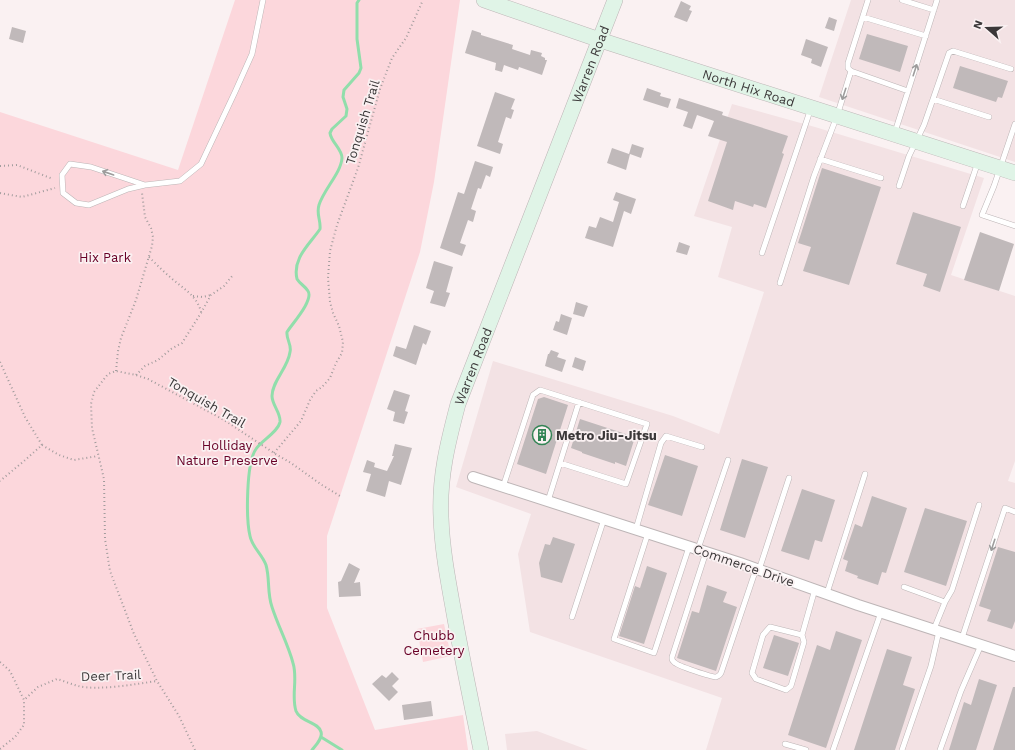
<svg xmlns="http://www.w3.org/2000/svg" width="1015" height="750" font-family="'Work Sans',sans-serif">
<rect width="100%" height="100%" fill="#faf1f2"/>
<!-- built -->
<path fill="#f3e2e4" d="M851 0H1015V162L819 97Z
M732 104 815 127 984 178 951 275 1015 296V461L1008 481 1015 483V750H706L722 698 530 632 518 554 531 514 456 487 493 361 673 416 719 434 764 292 718 277 732 227 694 216Z
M537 731 588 750H507L505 734Z"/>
<!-- green -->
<path fill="#fcd7dc" d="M235 0H460L434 182 420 252 327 536V608L375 730 463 715 468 750H0V112L178 170Z
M444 624 451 656 423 662 417 629Z"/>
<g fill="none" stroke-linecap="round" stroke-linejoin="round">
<!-- stream -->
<path stroke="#91deab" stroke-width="3" d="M321 737 342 750
M312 750C316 745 323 738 321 732 319 722 300 722 296 711 291 696 298 679 293 663 288 644 278 626 272 607 267 593 270 579 266 565 262 554 252 547 250 536 246 519 246 463 256 449 261 441 278 432 280 422 281 413 272 405 272 396 272 381 288 368 290 352 292 345 286 339 287 332 292 324 314 300 308 291 305 286 300 284 297 279 292 258 310 244 320 229 321 220 316 214 319 205 324 189 341 173 342 158 342 149 331 142 330 133L332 129 346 116 347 109 343 97 344 90 359 73 361 68 357 39V3L359 0"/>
</g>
<!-- building -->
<path fill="#c0b9ba" d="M681 1 691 6 689 10 692 11 687 22 674 17Z
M829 17 837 20 834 31 825 28Z
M12 27 26 31 23 43 9 39Z
M472 30 481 33V35L513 45 512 49 530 55 531 50 542 53 541 56 545 58V60H547L542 75 519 67 518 70 504 65 502 72 495 70 496 63 465 53Z
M867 34 908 46 900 72 859 59Z
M806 39 828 47 821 67 811 63 812 59 801 55Z
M960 66 1008 81 1002 98 998 97 996 102 953 88Z
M647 88 661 93 660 96 671 99 668 108 643 100Z
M495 92 515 99 511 109 514 110 511 119 506 117 498 142 503 144 500 154 477 146Z
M679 98 723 112 722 115 788 136 782 153 784 154 766 208 754 204 753 207 735 201 733 210 708 201 727 142 708 136 714 121 697 115 692 129 683 126 688 112 676 108Z
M632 144 644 148 641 158 630 154 626 170 607 163 612 148 629 154Z
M475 161 493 167 490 177 486 175 481 189 478 188 471 209 476 211 473 222 468 220 460 243 466 245 462 256 440 248 458 192 464 194Z
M822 168 881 187 849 285 803 271 811 247 798 243Z
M616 192 636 199 631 214 624 211 613 247 585 238 589 226 596 228 600 217 613 222 619 202 613 200Z
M913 212 961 227 940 292 923 286 927 274 896 264Z
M980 232 1014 244 999 291 964 280Z
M679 242 690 246 687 255 676 252Z
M434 261 453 267 446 292 450 293 445 307 430 303 434 291 426 288Z
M576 302 588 306 584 317 573 314Z
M561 314 572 318 567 335 553 330 556 321 559 322Z
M414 325 431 331 426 345 423 343 416 365 393 356 396 346 406 349Z
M551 350 559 353 557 357 566 360 562 372 545 366 548 354H549Z
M575 357 586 361 583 371 572 367Z
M394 390 410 395 405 411 408 412 404 424 393 421 395 412 387 409Z
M544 397 568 405 546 474 517 464 538 399Z
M580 419 635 437 626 466 615 462V464L582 453V452L571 448Z
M395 444 412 448 401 485 389 481 385 497 366 491 371 474 363 472 367 460 375 463 374 467 387 471 394 456H392Z
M665 455 698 466 682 516 648 505Z
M742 459 768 467 745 538 720 530Z
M802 489 835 500 822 542 815 540 809 560 781 551Z
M872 496 907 508 886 573 882 572 878 585 857 578 858 576 845 571 848 561 843 559 855 524 862 527Z
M925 508 967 521 946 586 904 572Z
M553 537 575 544 562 583 541 577 539 563 545 544 550 545Z
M998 547 1015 552V621L1012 629 987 621 991 610 979 606Z
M349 563 360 569 354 583 360 582 361 596 339 597 338 582 341 581Z
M647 566 667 573 644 644 619 636 635 586 640 588Z
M707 585 727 592 723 602 737 607 716 671 677 658 692 611 699 613Z
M836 631 862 640 826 748 788 735 817 645 830 650Z
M774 635 799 643 788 676 763 668Z
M887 649 912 657 903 685 915 689 895 750H854Z
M392 672 399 679 392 686 398 692 389 701 372 684 382 675 386 678Z
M979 679 997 685 976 750H949L964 702 971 705Z
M1013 687H1015V750H993Z
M431 701 433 716 404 720 402 705Z"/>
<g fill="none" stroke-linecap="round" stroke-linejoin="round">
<defs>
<path id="lane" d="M868 0 848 63V68L851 71 908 91
M902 0 934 10
M863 17 926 36
M933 99 989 117
M1015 124 994 186 982 215 1015 226
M895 132 937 0
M820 159 881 178
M145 185 91 167 70 164 62 175 63 193 76 203 89 205 128 189 145 185 180 181 201 164 235 92 252 54 263 0
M899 186 909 156 924 125 949 53 953 51 1011 69
M963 206 978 162
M762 253 811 108
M780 283 814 176 837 116 851 71
M503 487 533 395 540 390 647 424 626 484 560 463
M548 501 579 402
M636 529 661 443 666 436 702 447
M648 533 614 639 654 653 689 547
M698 549 728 460
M706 552 672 657C672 660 672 660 674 662 677 666 712 677 716 677 719 676 720 675 721 673L756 569
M759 570 789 478
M904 587 945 602
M827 593 865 474
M572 617 604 519
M934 629 945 602 952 590 979 505
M802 635 770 627 763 635 752 673 756 679 786 690 791 686 804 642 802 635 815 589
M962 638 1005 508 1015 512
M785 744 806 750
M833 750 881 612
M902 750 931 666 939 631
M940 750 961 691 981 645"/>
<path id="street" d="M473 477 740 563 858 605 1015 656"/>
<g id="secondary">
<path id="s1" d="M484 0 600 40 1015 173"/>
<path id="s2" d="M481 750C472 706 463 663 455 619 449 585 442 551 441 517 439 477 448 442 458 404L615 0"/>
</g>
</defs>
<!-- lane casing -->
<use href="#lane" stroke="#bdb5b6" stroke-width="6"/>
<!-- street casing -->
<use href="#street" stroke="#bdb5b6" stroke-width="12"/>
<!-- secondary casing -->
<use href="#secondary" stroke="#bdb5b6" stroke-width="16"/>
<!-- path -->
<path stroke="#a29c9d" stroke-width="2" stroke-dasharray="1 3" stroke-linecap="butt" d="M0 166 17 165 53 179
M0 193 22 197 55 188
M149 257C156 264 163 271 170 277 182 288 197 295 201 312
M193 296 203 297 211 295
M0 362 25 417 42 445 24 461 0 481
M116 371 118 351 121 338 136 300 152 246 153 237 151 228 145 217 142 193
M136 375 145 366 158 360 171 349 182 343 201 313 211 295 224 286 233 275
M42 445 59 455 74 460 98 456
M274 453 301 421 310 400 316 391 322 387 330 378 336 363 342 353 343 342 339 326 333 313 330 302 328 278 330 251 337 225 358 168 380 89 392 58 406 38 423 0
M0 662 10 671 24 700 38 687 57 679C64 681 71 684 78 686 98 691 136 684 157 681
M0 749 15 737 24 725V700
M195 750 179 716 157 681 134 634 110 571 105 539 104 479 92 428 91 404 94 392 108 374 116 371 136 375 148 379 224 420 274 453 291 463 322 485 340 496"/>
<!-- lane -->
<use href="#lane" stroke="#fff" stroke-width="5"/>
<!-- street -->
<use href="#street" stroke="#fff" stroke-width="10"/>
<!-- secondary -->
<use href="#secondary" stroke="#e0f4e7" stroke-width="15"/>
</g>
<!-- one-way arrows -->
<defs><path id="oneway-shaft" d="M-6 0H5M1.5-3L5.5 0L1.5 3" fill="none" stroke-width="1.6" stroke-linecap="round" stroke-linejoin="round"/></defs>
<g stroke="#9d9c9c">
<use href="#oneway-shaft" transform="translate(915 70) rotate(-72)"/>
<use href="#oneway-shaft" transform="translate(844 94) rotate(108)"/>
<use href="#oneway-shaft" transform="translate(108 173) rotate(-161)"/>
<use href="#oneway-shaft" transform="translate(993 545) rotate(108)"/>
</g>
<!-- icons -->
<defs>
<symbol id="building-ring" viewBox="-11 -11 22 22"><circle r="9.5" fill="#faf1f2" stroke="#338455" stroke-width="1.5"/><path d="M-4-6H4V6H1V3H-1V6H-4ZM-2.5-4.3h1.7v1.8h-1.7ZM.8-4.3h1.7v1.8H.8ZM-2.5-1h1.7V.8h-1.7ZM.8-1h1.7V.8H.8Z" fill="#338455"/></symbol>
</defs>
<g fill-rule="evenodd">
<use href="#building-ring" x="531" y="424" width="22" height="22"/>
</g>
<g text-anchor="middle" stroke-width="3.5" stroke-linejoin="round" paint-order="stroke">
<!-- street labels -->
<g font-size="13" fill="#3b3839" stroke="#faf1f2">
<text dy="5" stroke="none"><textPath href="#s2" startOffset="716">Warren Road</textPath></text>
<text dy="5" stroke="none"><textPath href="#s1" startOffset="279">North Hix Road</textPath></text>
<text transform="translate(362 122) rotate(-73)" y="5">Tonquish Trail</text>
<text dy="5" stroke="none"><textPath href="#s2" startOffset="392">Warren Road</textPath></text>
<text transform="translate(207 402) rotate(30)" y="5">Tonquish Trail</text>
<text transform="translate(744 565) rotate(19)" y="5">Commerce Drive</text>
<text transform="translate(111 675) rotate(-2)" y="5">Deer Trail</text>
</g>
<!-- park labels -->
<g font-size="13" fill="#680027" stroke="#faf1f2">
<text x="105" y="262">Hix Park</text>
<text x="227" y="450">Holliday<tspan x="227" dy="15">Nature Preserve</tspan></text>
<text x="434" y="640">Chubb<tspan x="434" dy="15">Cemetery</tspan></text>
</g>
<!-- poi labels -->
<g font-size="13" font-weight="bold" fill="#3b3839" stroke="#faf1f2" text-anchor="start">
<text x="556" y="440">Metro Jiu-Jitsu</text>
</g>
</g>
<!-- north arrow -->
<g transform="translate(987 28) rotate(290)" stroke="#faf1f2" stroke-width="3" paint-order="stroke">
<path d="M0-3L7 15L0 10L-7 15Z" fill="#3b3839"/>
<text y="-6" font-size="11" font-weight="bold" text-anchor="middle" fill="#3b3839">N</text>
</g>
</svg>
